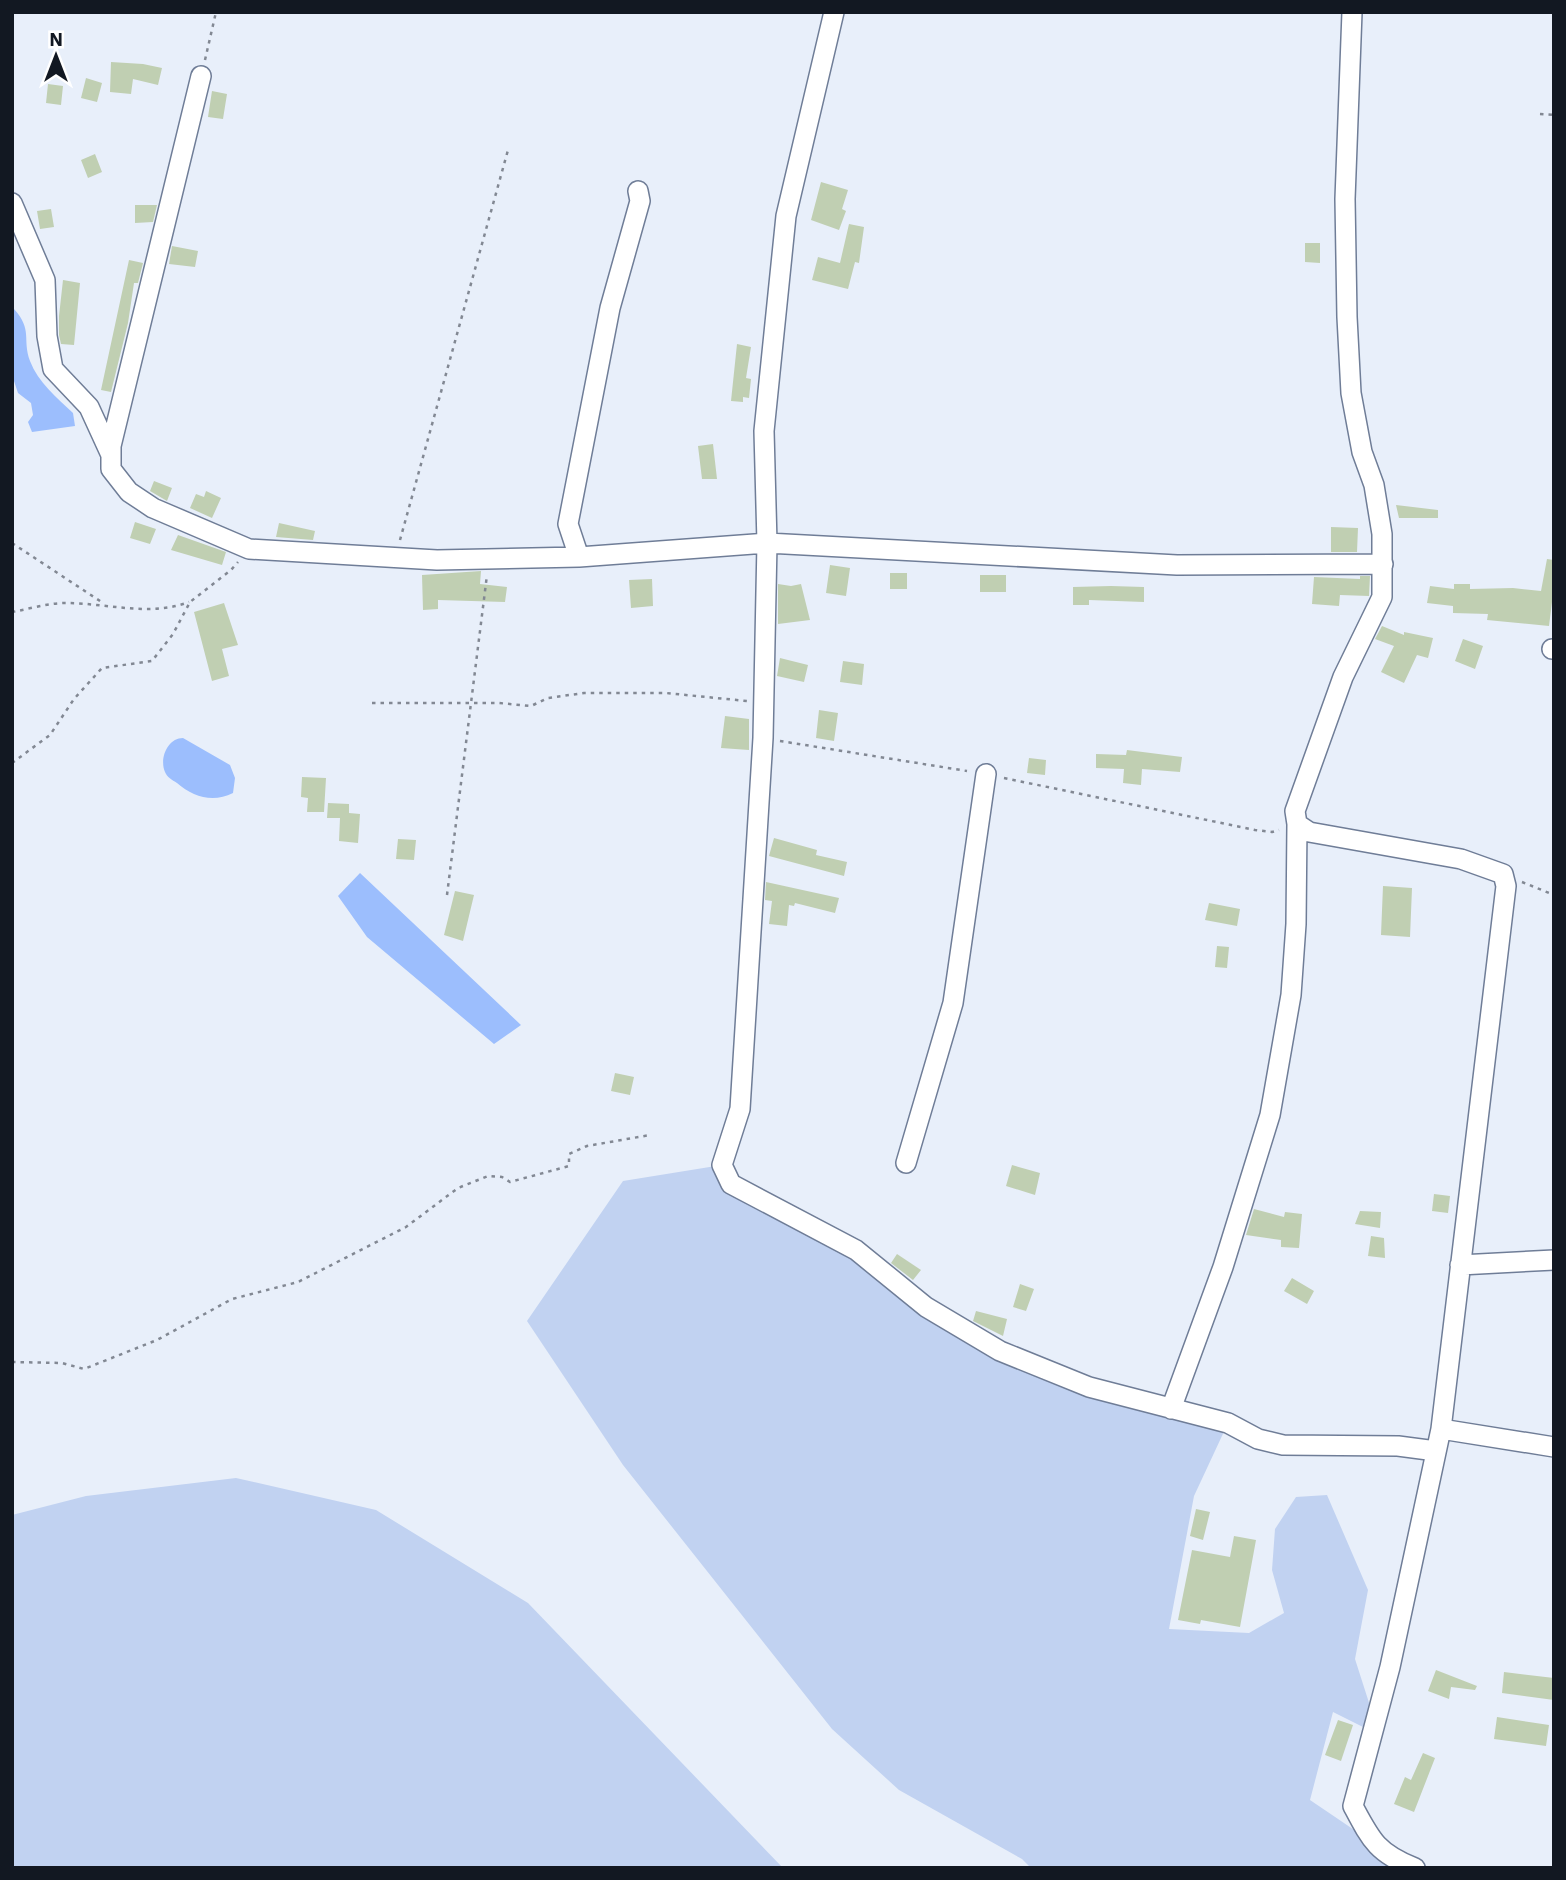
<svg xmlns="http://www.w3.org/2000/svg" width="1566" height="1880" font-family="'IBM Plex Sans',sans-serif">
<rect width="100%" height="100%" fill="#e8effa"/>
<!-- green -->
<path fill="#c1d2f1" d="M722 1165 731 1184 856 1250 1000 1351 1228 1423 1194 1496 1169 1629 1249 1633 1284 1613 1272 1570 1275 1529 1296 1497 1327 1495 1368 1590 1355 1659 1371 1709 1373 1732 1333 1712 1310 1800 1372 1842 1415 1868H1031L1022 1859 899 1790 832 1729 623 1465 527 1321 623 1181Z
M236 1478 376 1510 528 1603 783 1868H12V1515L86 1496Z"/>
<!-- water -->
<path fill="#9cbefd" d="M14 309C33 330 22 339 30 361 38 382 57 398 73 413L75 426 32 432 28 422 33 415 31 403 18 393 12 375Z
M183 738 230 765 235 778 233 793C213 803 193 797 177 783 172 780 167 777 165 772 159 758 168 738 183 738Z
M360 873 521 1025 494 1044 367 937 338 896Z"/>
<!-- building -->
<path fill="#c0cfb2" d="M111 62 143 64 162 68 158 85 133 79 131 94 110 92Z
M86 78 102 83 97 102 81 98Z
M48 84 63 86 61 105 46 103Z
M212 91 227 94 223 119 208 117Z
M95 154 102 172 88 178 81 160Z
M821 182 848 190 842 209 846 211 839 230 811 220Z
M135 205H157L153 222 135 223Z
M51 209 54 227 40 229 37 211Z
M849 224 864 227 859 263 855 262 848 289 812 280 818 257 840 263Z
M1305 243H1320V263L1305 262Z
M172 246 198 251 195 267 169 264Z
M129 260 143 263 138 283H134L128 323 111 392 101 390Z
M63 280 80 283 74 345 61 344 59 335V316Z
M737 344 751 347 746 378 751 379 749 398 743 397V402L731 401Z
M713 444 717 479H702L698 446Z
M154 481 172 488 167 501 150 491Z
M206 491 221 498 212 518 190 508 196 494 204 497Z
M1396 505 1438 510V518H1399Z
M135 522 156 529 150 544 130 538Z
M279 523 315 531 313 540 276 537Z
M1331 527 1358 528 1357 552H1331Z
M178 535 226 552 222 565 171 550Z
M1547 559 1554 560V603L1552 602 1549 626 1487 620 1488 614 1453 613V606L1427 603 1430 586 1454 589V584H1470V589L1513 588 1541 591Z
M830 565 850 568 846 596 826 593Z
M481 571 480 584 507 587 505 602 438 600V609L423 610 422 575Z
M890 573H907V589H890Z
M980 575H1006V592H980Z
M1360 576H1370L1369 596 1340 595 1339 606 1312 604 1314 577 1360 579Z
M652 579 653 606 631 608 629 580Z
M778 584 791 586 801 584 810 620 778 624Z
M1111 586 1144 587V602L1089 600V605H1073V587Z
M224 603 238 645 222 649 229 676 212 681 194 612Z
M1382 626 1404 635V632L1433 638 1428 658 1417 655 1404 683 1381 672 1394 646 1375 639Z
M1463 639 1483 646 1475 669 1455 661Z
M780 658 808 665 804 682 777 676Z
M843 661 864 664 862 685 840 682Z
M819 710 838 713 834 741 816 738Z
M725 716 749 719V750L721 748Z
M1127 750 1182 757 1180 772 1142 769 1141 785 1123 783 1124 769 1096 768V754L1126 755Z
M1029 758 1046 760 1045 775 1027 773Z
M302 777 326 778 324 812H307L308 798 301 797Z
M328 803 349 804V813L360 814 358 843 339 841 340 818H327Z
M774 838 817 850 816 855 847 862 844 876 769 856Z
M398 839 416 840 414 860 396 859Z
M766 882 839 898 835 913 795 903 794 906 789 905 787 926 769 924 772 901 765 900Z
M1383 886 1412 888 1410 937 1381 935Z
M455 891 474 895 463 941 444 935Z
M1209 903 1240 909 1237 926 1205 920Z
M1217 946 1229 947 1227 968 1215 967Z
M615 1073 634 1077 630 1095 611 1091Z
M1012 1165 1040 1173 1035 1195 1006 1186Z
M1434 1194 1450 1196 1448 1213 1432 1211Z
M1254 1209 1284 1217 1285 1212 1302 1214 1299 1248 1281 1247V1240L1246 1235Z
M1360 1211 1381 1212 1380 1228 1355 1224Z
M1371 1236 1384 1238 1385 1258 1368 1256Z
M897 1254 921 1270 913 1280 891 1263Z
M1292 1278 1314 1291 1307 1304 1284 1291Z
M1020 1284 1034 1289 1026 1311 1013 1307Z
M976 1311 1007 1319 1003 1336 973 1321Z
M1196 1509 1210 1512 1203 1540 1190 1536Z
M1234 1536 1256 1540 1240 1627 1201 1620 1200 1624 1178 1620 1192 1550 1230 1557Z
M1436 1670 1477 1686 1475 1690 1451 1687 1449 1699 1428 1691Z
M1504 1672 1554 1678V1700L1502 1693Z
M1497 1717 1549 1725 1546 1746 1494 1739Z
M1338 1720 1353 1725 1341 1761 1325 1755Z
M1423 1753 1435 1758 1414 1812 1394 1804 1405 1777 1411 1780Z"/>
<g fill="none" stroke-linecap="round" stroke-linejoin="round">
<defs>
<path id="minor" d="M834 12 786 216 764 431 767 543 763 738 740 1109 722 1165 731 1184 856 1250 926 1307 1000 1351 1089 1387 1228 1423 1258 1439 1283 1445 1398 1446 1436 1451
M1352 12 1345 199 1347 317 1351 393 1362 452 1374 485 1382 534V597L1343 677 1295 811 1297 824 1309 832 1461 859 1503 874 1506 886 1441 1429 1390 1667 1353 1806C1371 1840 1377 1853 1415 1868
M201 76 111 446V469L129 492 153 508 249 549 437 560 579 557 767 543 1177 565 1383 564
M12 203 45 280 47 336 53 369 89 407 111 455
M579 557 568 524 610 308 640 201 638 191
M1552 649H1554
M906 1163 953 1003 986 774
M1460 1265 1554 1260
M1171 1409 1223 1267 1270 1115 1291 995 1296 924 1297 824
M1441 1429 1554 1447"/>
</defs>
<!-- minor casing -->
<use href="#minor" stroke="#6f7d97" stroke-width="22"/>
<!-- path -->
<path stroke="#828893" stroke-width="2.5" stroke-dasharray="3.5 5" stroke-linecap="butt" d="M205 60 216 12
M1540 114 1554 115
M400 540 508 150
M12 543 103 603
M12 612C29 609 48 603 66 603 106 603 150 617 189 602
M372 703H499L531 706 548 698 584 693H666L747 701
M780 741 967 771
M12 763 50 735 74 699 102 668 152 661 173 634 190 602 231 570 238 562
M1004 778 1255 830 1272 832 1279 830
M1522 882 1554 895
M447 895 487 575
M12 1362 62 1363 84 1369 157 1340 232 1299 298 1282 406 1227 458 1188 488 1176 502 1177 510 1182 569 1166V1154L587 1146 650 1135"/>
<!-- minor -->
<use href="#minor" stroke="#fff" stroke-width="19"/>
</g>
<!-- border -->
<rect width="1566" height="1880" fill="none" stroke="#121822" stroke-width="28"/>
<!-- north arrow -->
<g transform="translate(56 56)" stroke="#ffffff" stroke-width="5" paint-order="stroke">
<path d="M0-5L12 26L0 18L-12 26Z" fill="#121822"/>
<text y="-10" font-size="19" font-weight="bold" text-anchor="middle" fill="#121822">N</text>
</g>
</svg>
